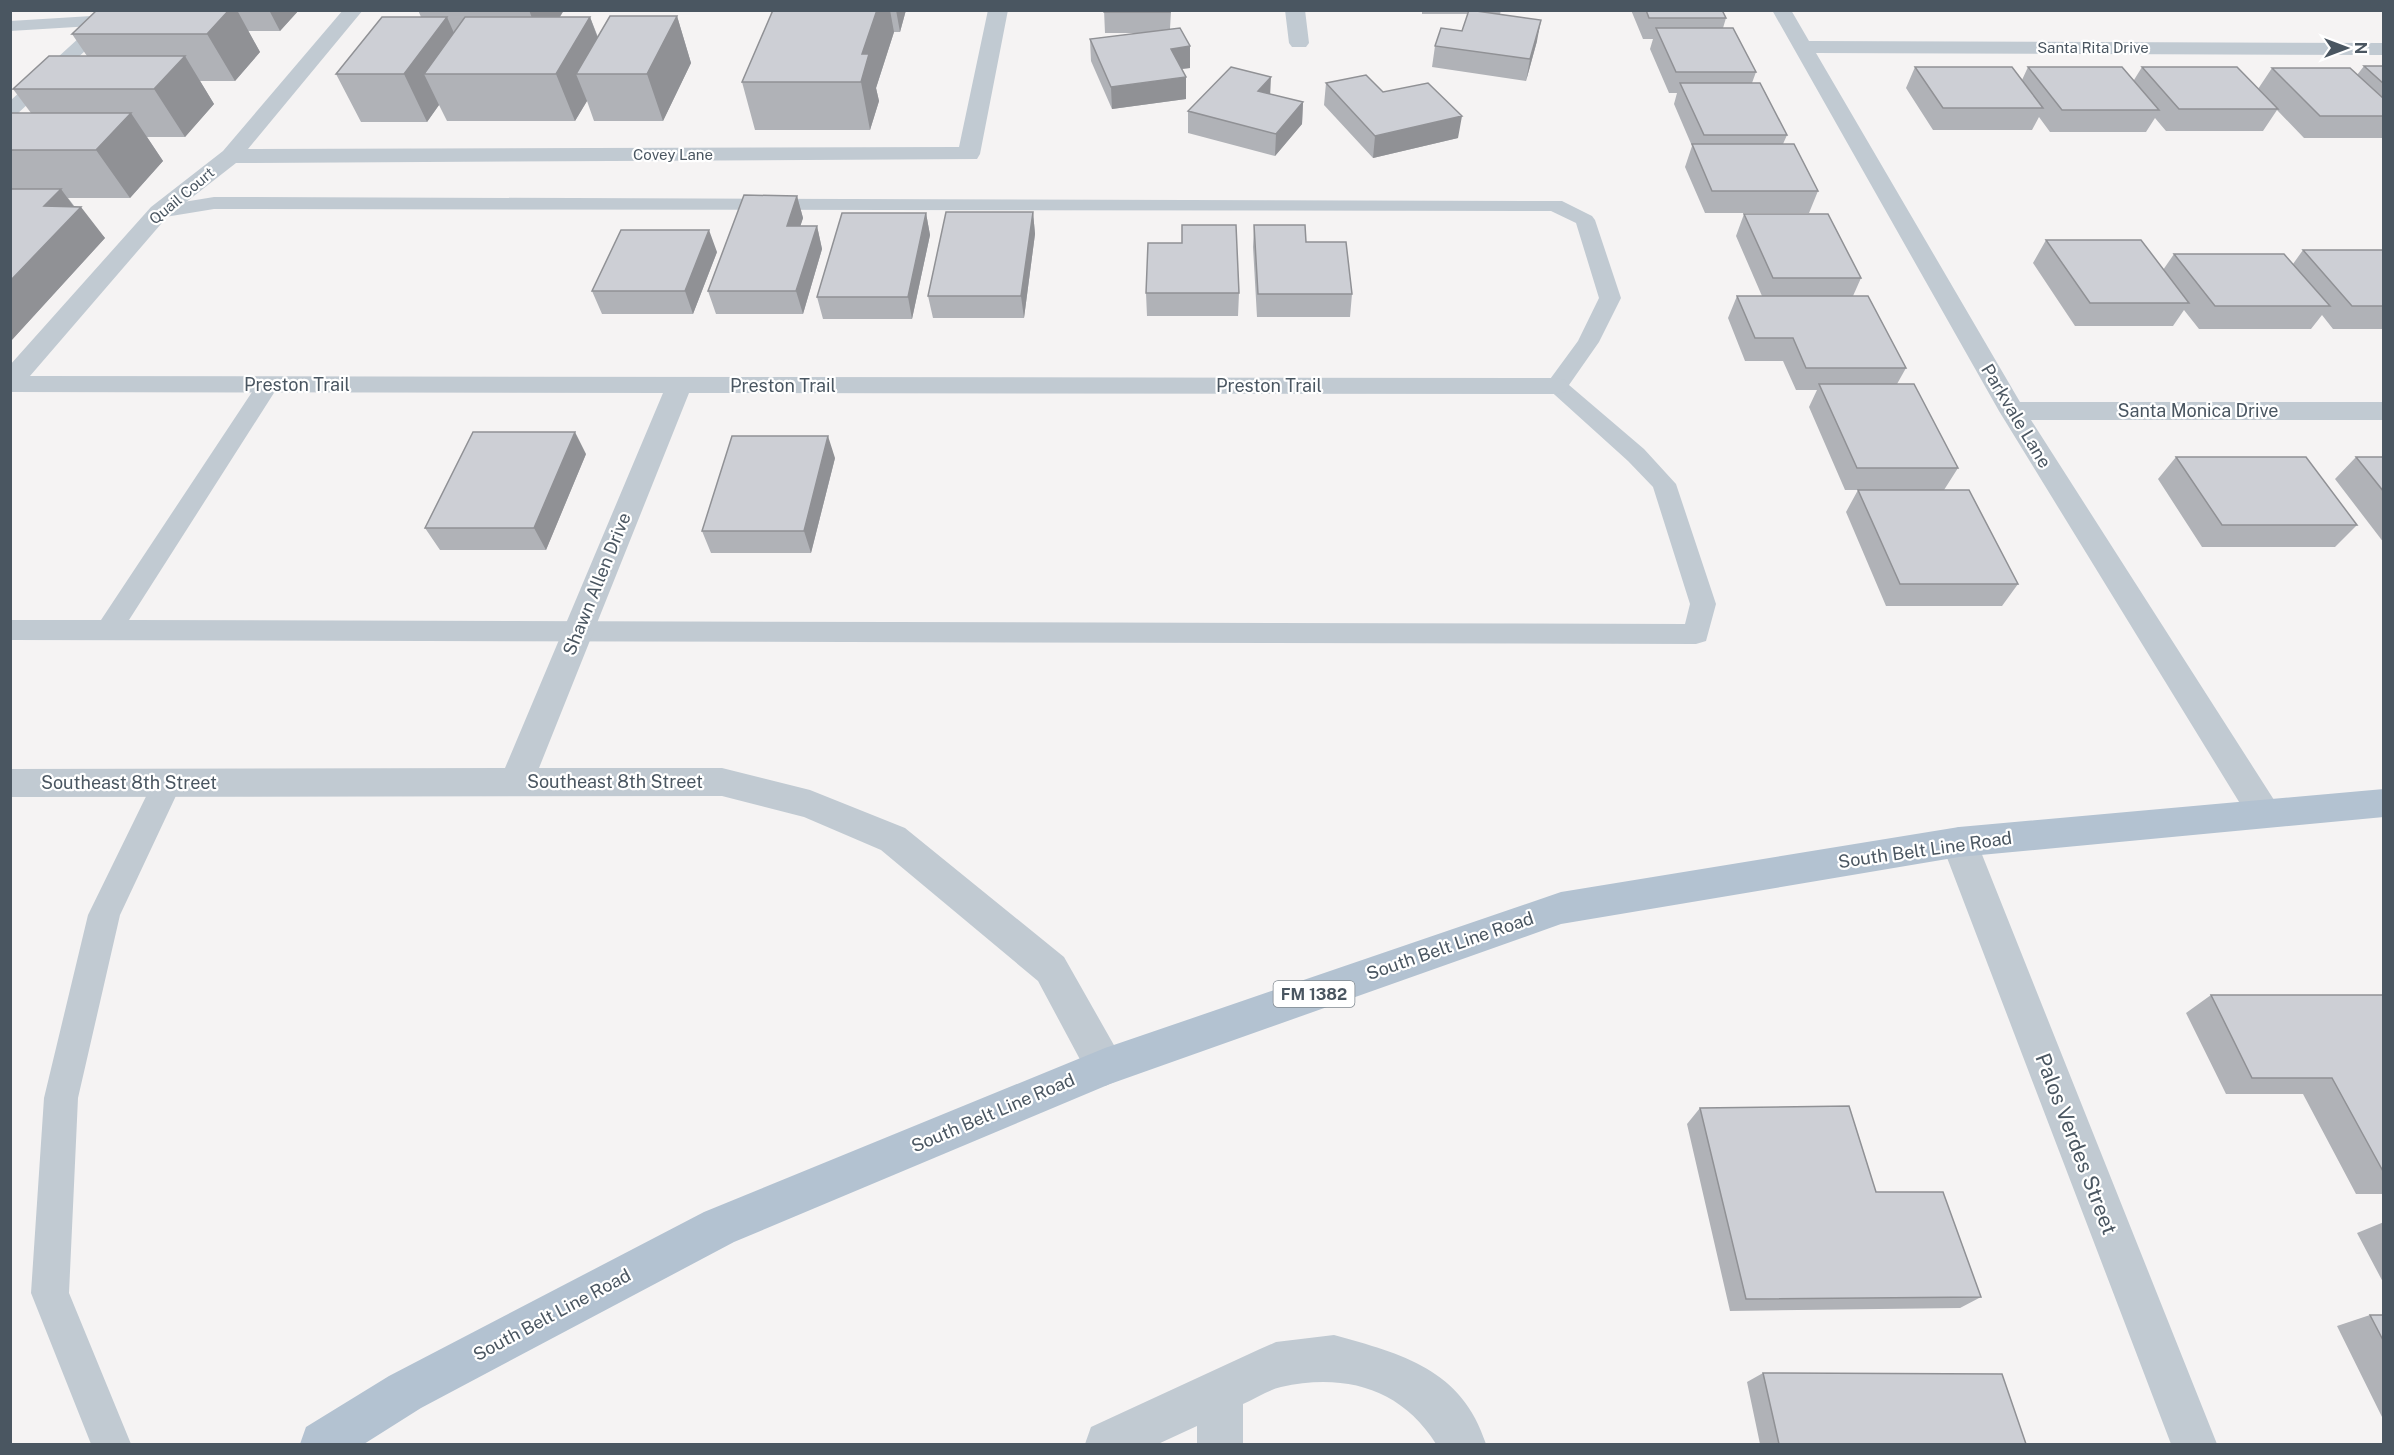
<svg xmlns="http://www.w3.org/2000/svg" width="2394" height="1455" font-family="'Public Sans',sans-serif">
<rect width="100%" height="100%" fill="#f5f3f3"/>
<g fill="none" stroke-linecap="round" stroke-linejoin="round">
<!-- service -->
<path fill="#c1cad2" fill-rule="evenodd" d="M108 15 116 20 114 24 16 115 10 116V101L92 26 10 31V21Z
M214 197 1562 201 1592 216 1595 220 1621 298 1599 342 1569 385 1644 449 1676 484 1716 604 1706 641 1696 644 10 640V620H101L260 380 268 378 276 380 279 385 129 620 1685 624 1690 604 1653 487 1628 461 1545 386 1578 341 1599 298 1576 223 1551 211 214 209 159 218 152 216 149 212 152 208 159 206Z
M167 771 177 774 182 783 120 915 78 1098 69 1293 131 1444H91L31 1293 44 1098 88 915 157 774Z"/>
<!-- minor -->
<path fill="#c1cad2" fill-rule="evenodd" d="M343 10H363L248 149 959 147 988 10H1008L980 154 977 159 236 163 167 217 30 376 1556 378 1565 380 1569 386 1565 392 1556 394 689 393 539 768H722L810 790 905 828 1064 957 1119 1054 1125 1067 1119 1080 1105 1086 1091 1080 1038 981 881 850 804 817 722 796 10 797V769L505 768 663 393 10 392V365L151 207 223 151Z
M1285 10H1305L1309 43 1306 47H1292L1289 43Z
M1772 10H1791L1809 41 2384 43V55L1816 53 2020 402H2384V420H2031L2276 803 2281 813 2276 823 2264 828 2252 823 1999 411Z
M1959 827 1971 831 1977 842 2217 1444H2171L1941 842 1947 831Z
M1334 1335C1402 1354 1462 1369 1486 1444H1436C1401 1388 1344 1373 1281 1387 1268 1390 1255 1399 1243 1404V1444H1197V1426L1158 1444H1085L1091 1427 1260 1349 1276 1342Z"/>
<!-- primary -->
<path fill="#b3c2d1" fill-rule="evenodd" d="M2384 789V817L1959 857 1561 924 1110 1084 734 1242 421 1408 364 1444H300L306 1427 389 1376 704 1212 1105 1048 1561 892 1959 827Z"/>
</g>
<!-- wall -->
<path fill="#b0b2b7" d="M97 10H299L280 31H248L260 52 235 81H200L214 104 185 137H147L163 161 130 198H68L75 207 105 238 10 342V113H31L13 89 87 56 72 34Z
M418 10H564L560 17H590L598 37 677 16 691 63 663 121H594L587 101 575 121H447L439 105 427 122H361L336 74 421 17Z
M773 10H906L900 32H894L876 88 879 101 870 130H755L742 82Z
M1104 10H1188V11H1171L1170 29 1190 46V68L1182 69 1186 77V99L1112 109 1091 61 1090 39 1140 33H1105Z
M1422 10H1501L1500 14H1497L1537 41 1526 81 1432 67 1435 46 1462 31 1468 14H1422Z
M1631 10H1722L1726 18 1723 28 1756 72 1752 83 1787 135 1783 144 1818 191 1809 213H1705L1685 167 1692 146 1674 104 1677 93H1669L1650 49 1653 39H1643Z
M2364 66H2384V138H2304L2277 110 2263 131H2166L2155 118 2146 132H2050L2039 117 2032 130H1933L1906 88 1915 67 2022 80 2028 67 2134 80 2142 67 2258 89 2272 68 2357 75Z
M1326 83 1383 92 1458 138 1373 158 1324 105Z
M1303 102 1302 124 1275 156 1188 133V111Z
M797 196 803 218 800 226H817L822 249 803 314H716L708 291Z
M1033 212 1035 234 1024 318H933L928 296Z
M926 213 930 235 912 319H823L817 297Z
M1744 214 1861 278 1853 296 1906 368 1897 384 1958 468 1944 490 2018 584 2002 606H1886L1846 512 1858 490H1845L1809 407 1817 390H1796L1783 361H1745L1728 318 1737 296H1762L1736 236Z
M1254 225 1306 242 1352 294 1350 317H1257L1253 247Z
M2046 240 2163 270 2174 254 2293 264 2303 250H2384V329H2333L2322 315 2311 329H2199L2184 310 2173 326H2075L2033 263Z
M1182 243 1239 293 1238 316H1147L1146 293Z
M717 252 693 314H602L592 291Z
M586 454 546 550H440L425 528Z
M2176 457 2357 525 2335 547H2202L2158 479Z
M2356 457H2384V543L2335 479Z
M835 458 811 553H711L702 531Z
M2211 995H2384V1194H2356L2303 1094H2226L2186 1013Z
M1700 1108 1876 1192 1981 1297 1960 1308 1730 1311 1687 1124Z
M2384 1222V1284L2357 1233Z
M2370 1315H2384V1421L2337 1326Z
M1763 1373 2026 1444H1760L1747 1382Z"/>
<!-- shaded-wall -->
<path fill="#909195" d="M229 10H237L260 52 235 81 207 34Z
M269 10H299L280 31Z
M529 10H564L542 45Z
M877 10H890L894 32 876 88 879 101 870 130 861 82 862 54Z
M896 10H906L900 32Z
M677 16 691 63 663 121 647 74Z
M447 17 467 63 424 74 439 105 427 122 404 74Z
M590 17 607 63 576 74 587 101 575 121 556 74Z
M1541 20 1537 41 1526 81 1530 59Z
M1190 46V68L1171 70V49Z
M185 56 214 104 185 137 154 89Z
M1186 77V99L1112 109 1111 87Z
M1271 77 1270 98 1258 91Z
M1303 102 1302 124 1275 156 1276 134Z
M131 113 163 161 130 198 96 150Z
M1462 116 1458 138 1373 158 1375 136Z
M61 189 77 211 81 207 105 238 10 342V281L44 206Z
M797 196 803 218 793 249 787 226Z
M1033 212 1035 234 1024 318 1021 296Z
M926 213 930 235 912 319 908 297Z
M817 226 822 249 803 314 796 291Z
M709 230 717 252 693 314 685 291Z
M575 432 586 454 546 550 534 528Z
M828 436 835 458 811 553 804 531Z"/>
<!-- building -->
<path fill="#cdcfd5" stroke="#909195" stroke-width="1.5" d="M97 10H229L207 34H72Z
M773 10H877L862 54H869L861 82H742Z
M1104 10H1170V12H1104Z
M1469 10 1541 20 1530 59 1435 46 1441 28 1462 31Z
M1646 10H1722L1726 18H1649Z
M610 16H677L647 74H576Z
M382 17H447L404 74H336Z
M465 17H590L556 74H424Z
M1180 28 1190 46 1171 49 1186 77 1111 87 1090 39Z
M1656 28H1733L1756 72H1676Z
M49 56H185L154 89H13Z
M2364 66H2384V84Z
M1231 67 1271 77 1258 91 1303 102 1276 134 1188 111Z
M1915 67H2012L2043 108H1943Z
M2028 67H2122L2159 110H2062Z
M2142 67H2237L2278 109H2179Z
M2272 68H2350L2384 99V116H2320Z
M1366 75 1383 92 1428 83 1462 116 1375 136 1326 83Z
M1680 83H1760L1787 135H1704Z
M10 113H131L96 150H10Z
M1692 144H1794L1818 191H1712Z
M10 189H61L44 206 81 207 10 281Z
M744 195 797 196 787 226H817L796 291H708Z
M946 212H1033L1021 296H928Z
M842 213H926L908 297H817Z
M1744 214H1828L1861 278H1773Z
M1182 225H1236L1239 293H1146L1148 243H1182Z
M1254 225H1305L1306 242H1346L1352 294H1258Z
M621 230H709L685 291H592Z
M2046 240H2141L2189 303H2090Z
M2303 250H2384V306H2352Z
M2174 254H2284L2330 306H2215Z
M1737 296H1868L1906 368H1806L1793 338H1755Z
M1819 384H1914L1958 468H1857Z
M473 432H575L534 528H425Z
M732 436H828L804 531H702Z
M2176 457H2306L2357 525H2222Z
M2356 457H2384V492Z
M1858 490H1969L2018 584H1900Z
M2211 995H2384V1173L2332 1078H2252Z
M1849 1106 1876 1192H1943L1981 1297 1746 1299 1700 1108Z
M2370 1315H2384V1342Z
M1763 1373 2002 1374 2026 1444H1779Z"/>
<g text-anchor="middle" stroke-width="4.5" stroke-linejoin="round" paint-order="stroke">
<!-- far-street labels -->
<g font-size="15" fill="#4a5661" stroke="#fff">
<text x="2093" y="53">Santa Rita Drive</text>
<text x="673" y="160">Covey Lane</text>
<text transform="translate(182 196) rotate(-40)" y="5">Quail Court</text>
</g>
<!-- shield labels -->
<rect fill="#fff" stroke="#808990" stroke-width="1.5" x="1273.5" y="981" width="81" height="26" rx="4.5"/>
<g font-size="16" font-weight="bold" fill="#4a5661">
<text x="1314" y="1000">FM 1382</text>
</g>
<!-- street labels -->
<g font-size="18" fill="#4a5661" stroke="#fff">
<text x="297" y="391">Preston Trail</text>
<text x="783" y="392">Preston Trail</text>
<text x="1269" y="392">Preston Trail</text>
<text x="2198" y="417">Santa Monica Drive</text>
<text transform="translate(2016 416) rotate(59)" y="6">Parkvale Lane</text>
<text transform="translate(597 584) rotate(-68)" y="6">Shawn Allen Drive</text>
<text x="615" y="788">Southeast 8th Street</text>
<text x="129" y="789">Southeast 8th Street</text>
<text transform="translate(1925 850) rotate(-8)" y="6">South Belt Line Road</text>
<text transform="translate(1450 946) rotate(-19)" y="6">South Belt Line Road</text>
<text transform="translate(993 1113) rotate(-23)" y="6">South Belt Line Road</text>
<text transform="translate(552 1315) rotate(-28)" y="6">South Belt Line Road</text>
</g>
<!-- near-street labels -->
<g font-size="21" fill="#4a5661" stroke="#fff">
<text transform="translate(2076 1144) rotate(69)" y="7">Palos Verdes Street</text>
</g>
</g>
<!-- border -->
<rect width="2394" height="1455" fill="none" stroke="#4a5661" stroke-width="24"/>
<!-- north arrow -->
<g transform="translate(2346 48) rotate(90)" stroke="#ffffff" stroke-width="4.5" paint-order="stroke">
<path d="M0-4.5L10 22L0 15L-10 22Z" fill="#4a5661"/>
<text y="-9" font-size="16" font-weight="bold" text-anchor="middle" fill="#4a5661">N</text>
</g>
</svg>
